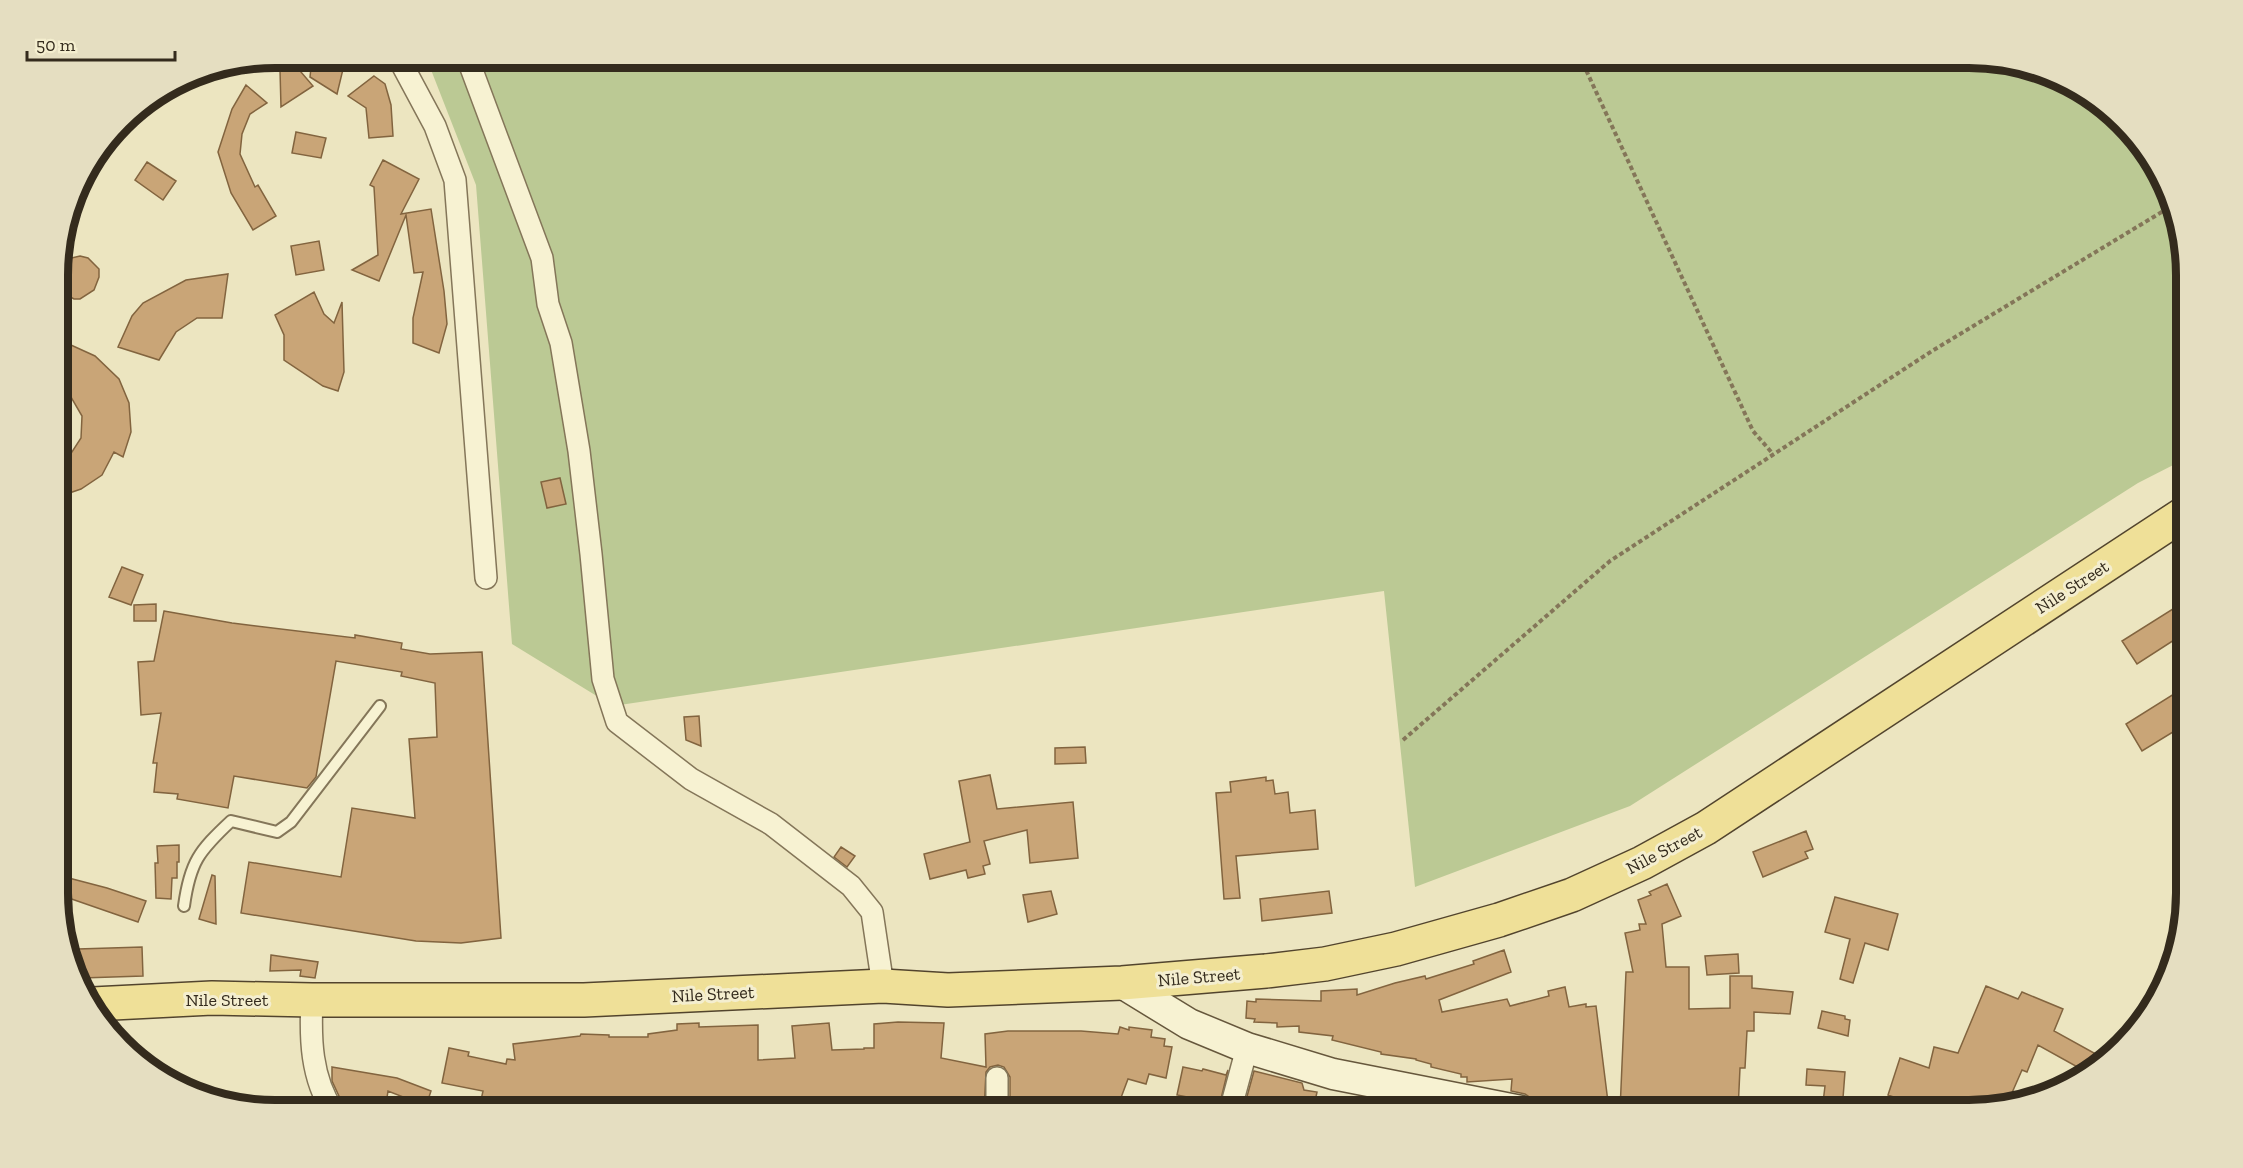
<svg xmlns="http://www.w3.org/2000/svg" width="2243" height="1168" font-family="'Zilla Slab',serif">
<rect width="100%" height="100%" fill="#ece5c0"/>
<!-- green -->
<path fill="#bbc994" d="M426 57H1969L2065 80 2149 153 2184 246 2185 459 2138 483 1630 806 1415 887 1384 591 613 706 512 644 476 185Z"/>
<!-- building -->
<path fill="#c9a577" stroke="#82643f" stroke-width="1.5" d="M289 58 313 86 281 107 280 70Z
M312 58 345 61 337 94 310 77Z
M374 76 385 84 391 105 393 136 369 138 366 108 348 96Z
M246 85 267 103 250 114 242 134 240 154 255 187 258 185 276 216 253 230 231 193 218 152 232 109Z
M296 132 326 138 321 158 292 153Z
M383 160 419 179 401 214 431 209 444 291 447 324 439 353 413 343V318L423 272 414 273 406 215 379 281 352 270 378 255 374 187 370 185Z
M147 162 176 181 163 200 135 180Z
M319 241 324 270 296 275 291 246Z
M80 256 88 258 99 269V277L94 290 80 299H74L61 292 58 282 68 272 67 259Z
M228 274 222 318H197L176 332 159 360 118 347 132 316 143 303 186 280Z
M314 292 324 314 334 323 342 302 344 372 338 391 323 386 284 360V335L275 315Z
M58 345H71L95 356 119 379 129 403 131 432 123 457 114 452 102 475 81 489 58 497V462L70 455 81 438 82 416 71 397 58 392Z
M560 478 566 504 547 508 541 482Z
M122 567 143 575 131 605 109 597Z
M156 604V621H134V605Z
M2176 607 2185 621V633L2137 664 2122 641Z
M164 611 232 623 355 638V635L402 643 401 649 430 654 482 652 501 938 461 943 416 941 241 913 249 862 341 877 352 808 415 818 409 739 437 737 435 683 401 676 402 672 336 661 316 777 307 788 234 776 228 808 177 799 178 794 154 792 157 763H153L161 713 141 715 138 662 154 661Z
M2185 687 2186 724 2142 751 2126 724Z
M699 716 701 746 686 740 684 717Z
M1085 747 1086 763 1055 764V748Z
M990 775 997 809 1073 802 1078 858 1030 863 1027 830 984 841 990 864 983 866 985 874 968 878 966 870 930 879 924 854 970 842 959 781Z
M1266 777V781L1273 780 1275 794 1288 792 1290 813 1315 810 1318 849 1236 856 1240 898 1224 899 1216 793 1231 792 1230 782Z
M1806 831 1813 849 1805 852 1808 858 1763 877 1753 852Z
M179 845V862H177V878H172L171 899 156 898 155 863H158L157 846Z
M841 847 855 856 847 867 834 857Z
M212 875 215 876 216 924 199 919Z
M65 877 107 888 146 901 138 922 60 895Z
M1667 884 1681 916 1662 924 1666 967H1689V1009L1730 1008V976H1752V988L1793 992 1790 1014 1754 1012V1031H1747L1745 1068H1740L1738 1111H1620L1626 972H1633L1625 933 1640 930 1639 924H1646L1638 900 1651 895 1649 892Z
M1051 891 1057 914 1028 922 1023 895Z
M1329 891 1332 913 1262 921 1260 899Z
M1835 897 1898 914 1888 950 1865 943 1853 983 1840 979 1850 939 1825 932Z
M142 947 143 976 82 978 78 969V949Z
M1504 950 1511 972 1439 1000 1442 1012 1507 999 1510 1006 1549 996 1548 991 1565 987 1569 1007 1586 1004V1007L1596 1006 1608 1102 1586 1105V1101L1571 1105 1570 1101 1563 1103 1561 1098 1534 1100 1525 1094 1511 1091 1512 1079 1467 1082V1077H1461V1074L1431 1067V1064L1416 1060V1059L1381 1054V1052L1332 1040 1333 1036 1299 1032V1026L1277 1027V1023L1254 1022 1255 1019 1246 1018 1247 1001 1256 1002V999L1321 1001V991L1357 989V995L1395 983 1425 976 1426 979 1474 964 1473 961Z
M1738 954 1739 973 1707 975 1705 956Z
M271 955 318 962 315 978 300 976 301 970 270 971Z
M1986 986 2018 999 2022 992 2063 1009 2054 1031 2103 1058 2090 1074 2038 1045 2027 1072 2022 1070 2008 1102 1983 1111H1920L1921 1107 1888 1095 1900 1058 1929 1068 1934 1047 1958 1053Z
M1822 1011 1845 1016V1019L1850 1020 1848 1036 1818 1028Z
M898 1022 944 1023 941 1058 986 1067 985 1034 1008 1031H1081L1118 1034 1120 1027 1129 1030V1027L1152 1030 1151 1037 1165 1039 1164 1046 1172 1047 1166 1078 1149 1074 1146 1084 1128 1079 1116 1111H1079L1081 1106 1038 1098 1037 1111H1010V1077L1004 1067 998 1065 990 1067 986 1072 984 1111H517L497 1108 498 1102 481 1100 483 1091 442 1083 449 1048 469 1052 468 1056 506 1064 507 1059 515 1060 513 1044 580 1036 581 1034 609 1035V1037H648V1034L677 1030V1024L699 1023V1027L758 1025V1060L795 1058 792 1026 829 1023 832 1050 864 1049V1048H874V1024Z
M332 1067 397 1078 431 1091 426 1106 388 1091 385 1111H346L332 1081Z
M1183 1067 1202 1071 1203 1069 1226 1075 1228 1070 1218 1111H1201L1203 1100 1177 1095Z
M1807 1069 1845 1072 1842 1111H1822L1825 1086 1806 1085Z
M1254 1071 1302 1083 1304 1090 1317 1092 1313 1111H1243Z"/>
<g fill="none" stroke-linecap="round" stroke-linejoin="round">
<defs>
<path id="lane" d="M184 906C190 862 199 851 231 821L277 832 291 822 380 706"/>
<path id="street" d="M398 57 435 126 455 180 486 578
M467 57 542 258 548 304 561 343 579 451 591 554 603 679 617 722 691 779 771 824 851 886 872 912 883 986
M312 1000C310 1038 311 1078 333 1111
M997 1111V1078
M1230 1111 1247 1048"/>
<path id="secondary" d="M1122 983 1189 1024 1247 1048 1333 1074 1521 1111"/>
<path id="primary" d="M93 1004 212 998 312 1000H584L883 986 948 990 1122 983 1266 971 1325 964 1396 949 1499 920 1572 895 1642 863 1706 828 2185 513"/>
</defs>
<!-- lane casing -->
<use href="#lane" stroke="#847659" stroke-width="14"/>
<!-- street casing -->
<use href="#street" stroke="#847659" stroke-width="24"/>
<!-- secondary casing -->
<use href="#secondary" stroke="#66573c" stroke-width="33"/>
<!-- primary casing -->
<use href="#primary" stroke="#52442d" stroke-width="36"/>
<!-- path -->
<path stroke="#847659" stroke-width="4" stroke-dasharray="4.5 3" stroke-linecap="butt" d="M1580 57 1753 431 1773 454
M1403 740 1610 561 1932 351 2170 207"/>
<!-- lane -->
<use href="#lane" stroke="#f7f2d2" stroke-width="10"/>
<!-- street -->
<use href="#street" stroke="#f7f2d2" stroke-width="21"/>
<!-- secondary -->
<use href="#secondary" stroke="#f7f2d2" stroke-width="30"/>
<!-- primary -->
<use href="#primary" stroke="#efe098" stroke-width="33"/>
</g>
<g text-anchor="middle" stroke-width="6" stroke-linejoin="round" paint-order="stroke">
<!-- street labels -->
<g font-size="18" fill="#342b1d" stroke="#f4eecf">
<text transform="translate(2072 587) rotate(-33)" y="6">Nile Street</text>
<text transform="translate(1664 850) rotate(-28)" y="6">Nile Street</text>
<text transform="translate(1199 977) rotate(-5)" y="6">Nile Street</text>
<text transform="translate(713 994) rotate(-3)" y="6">Nile Street</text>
<text x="227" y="1006">Nile Street</text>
</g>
</g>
<!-- crop -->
<path d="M0 0H2243V1168H0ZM275 68H1969A207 207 0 0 1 2176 275V893A207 207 0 0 1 1969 1100H275A207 207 0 0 1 68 893V275A207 207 0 0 1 275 68Z" fill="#e5dec1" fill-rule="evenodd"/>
<path fill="none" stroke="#342b1d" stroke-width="8" d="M275 68H1969A207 207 0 0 1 2176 275V893A207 207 0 0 1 1969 1100H275A207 207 0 0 1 68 893V275A207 207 0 0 1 275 68Z"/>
<!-- scale -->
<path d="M27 51v9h148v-9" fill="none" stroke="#342b1d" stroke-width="3"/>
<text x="36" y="51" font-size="18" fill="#342b1d" stroke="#f4eecf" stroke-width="4.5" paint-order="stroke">50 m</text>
</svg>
